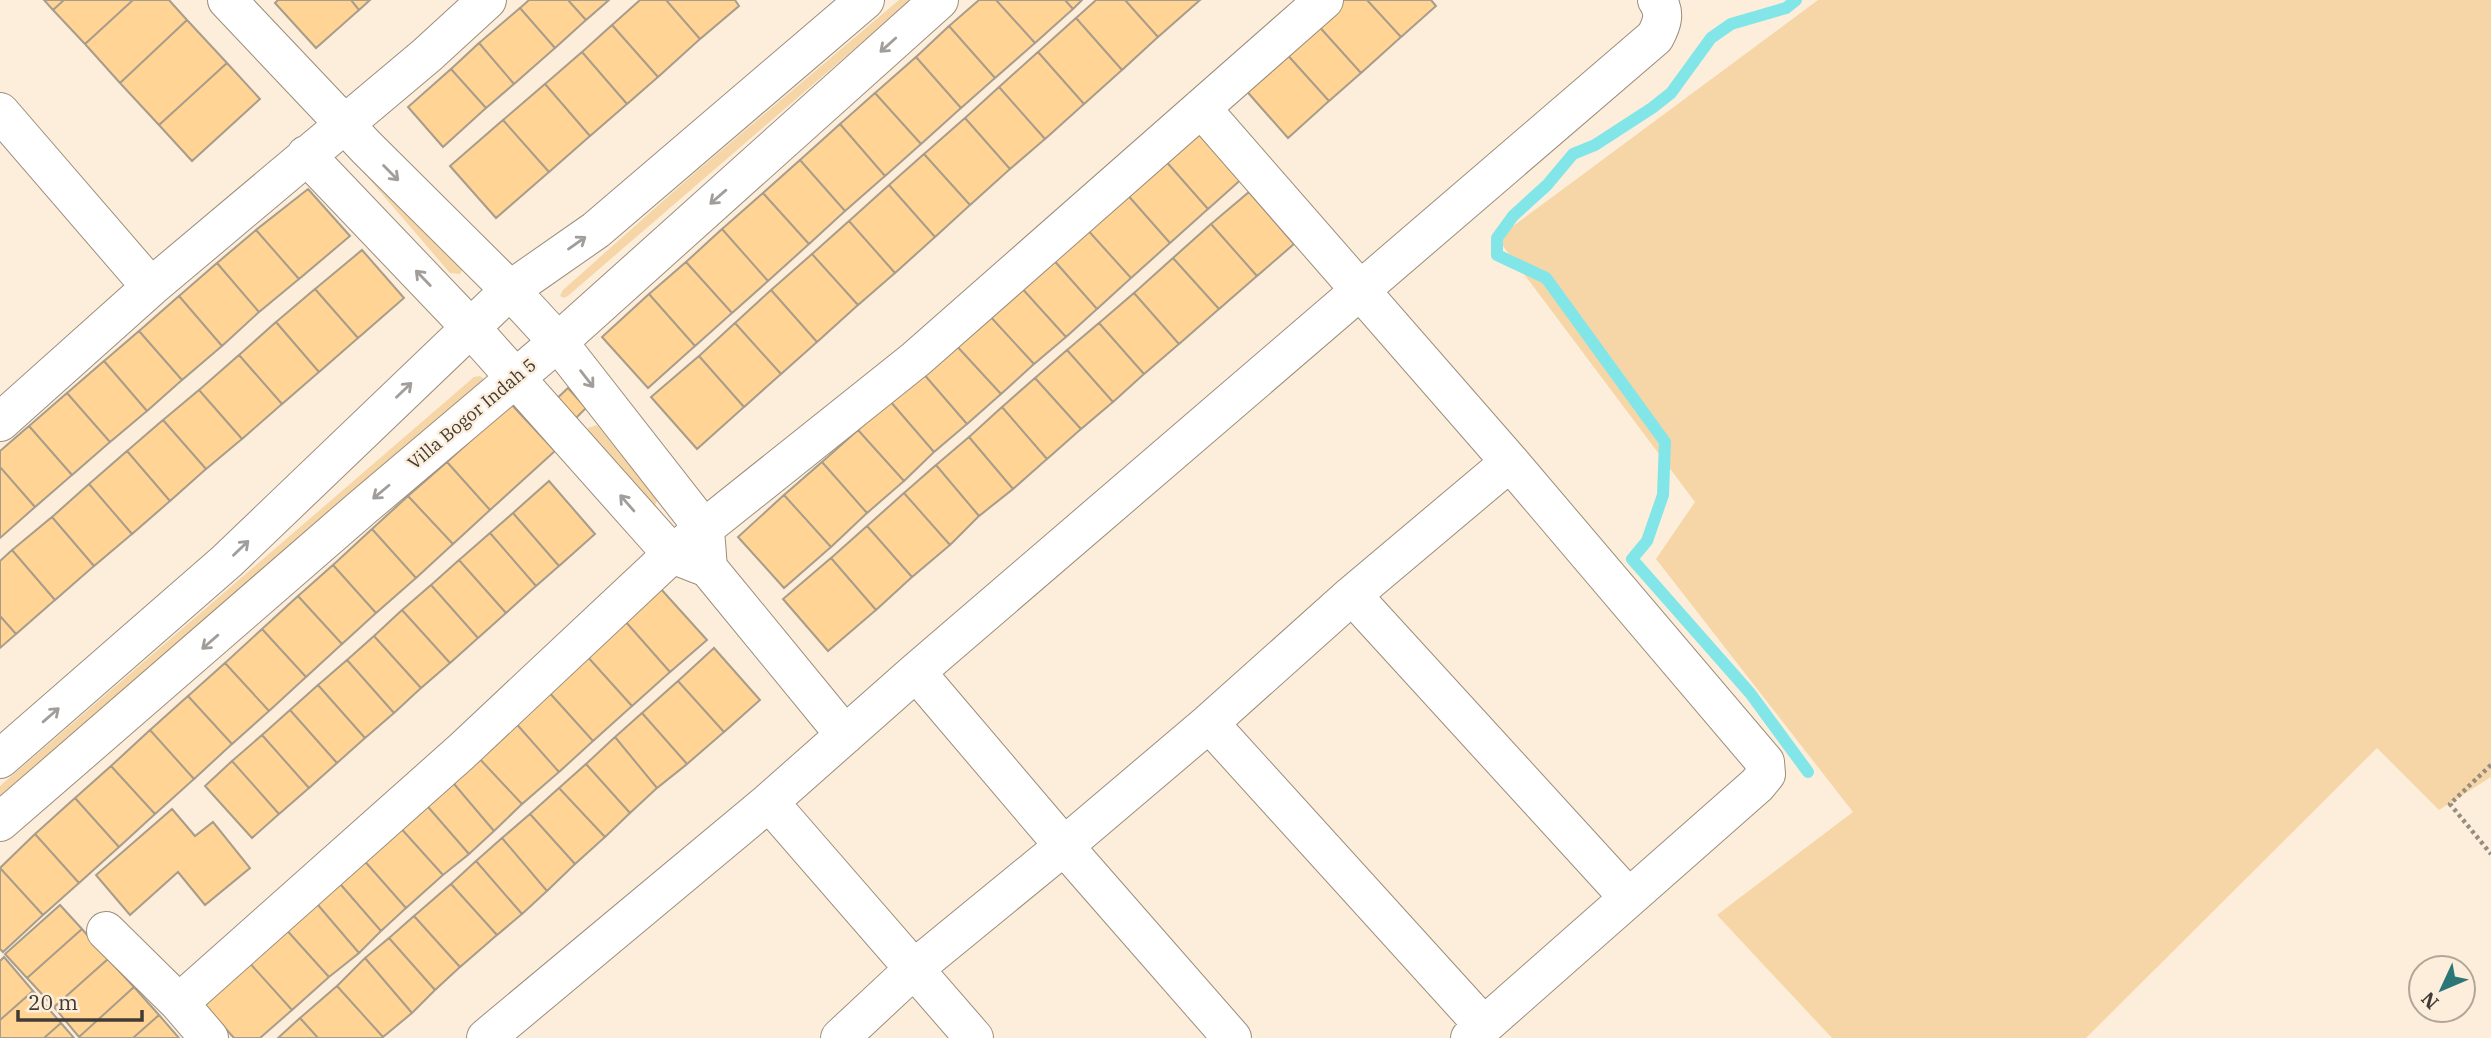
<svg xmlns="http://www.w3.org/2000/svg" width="2491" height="1038" font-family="'IBM Plex Serif',serif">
<rect width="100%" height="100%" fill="#fceedb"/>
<!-- green -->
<path fill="#f6d6a6" d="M899 0H911L569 295 564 298 560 296 563 290 690 177Z
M1818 0H2491V777L2439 810 2377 748 2086 1038H1832L1717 915 1853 812 1656 559 1695 502 1497 238Z
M358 166 465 265 460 274 450 273Z
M480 376 484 379 104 706 0 798V786L474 377Z
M597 425 650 486 658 498 654 508 588 437V428Z"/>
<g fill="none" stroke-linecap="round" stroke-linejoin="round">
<!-- stream -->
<path stroke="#82e6e9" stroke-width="12" d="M1796 0 1786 8 1731 24 1711 38 1671 93 1652 108 1595 145 1573 154 1547 185 1513 216 1497 238V255L1546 278 1665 442 1663 495 1647 541 1632 559 1750 693 1808 772"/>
</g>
<!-- building -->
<path fill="#ffd494" stroke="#a89c8a" stroke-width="2" d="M44 0H64L53 10Z
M64 0H133L85 44 53 10Z
M133 0H169L187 20 120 83 85 44Z
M278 0H351L359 10 316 48 275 3Z
M351 0H370L359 10Z
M529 0H568L586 20 555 48 520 8Z
M568 0H609L586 20Z
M640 0H666L700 39 658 77 612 25Z
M666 0H735L739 6 700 39Z
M979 0H996L1035 43 995 78 949 26Z
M996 0H1065L1073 9 1035 43Z
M1065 0H1082L1073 9Z
M1096 0H1125L1158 37 1122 70 1076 18Z
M1125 0H1200L1158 37Z
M1339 0H1367L1401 37 1361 73 1315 22Z
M1367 0H1431L1436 6 1401 37Z
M520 8 555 48 514 84 479 43Z
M1076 18 1122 70 1084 104 1038 52Z
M187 20 227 63 159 125 120 83Z
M1315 22 1361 73 1329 101 1283 50Z
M612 25 658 77 627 104 582 52Z
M949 26 995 78 961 108 916 57Z
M479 43 514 84 486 108 451 69Z
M1283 50 1329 101 1288 138 1243 87Z
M582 52 627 104 590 136 545 84Z
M1038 52 1084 104 1045 139 999 87Z
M916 57 961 108 921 144 875 93Z
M227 63 260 99 192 161 159 125Z
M451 69 486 108 443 147 408 107Z
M545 84 590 136 549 172 503 120Z
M999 87 1045 139 1010 169 965 118Z
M875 93 921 144 885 176 840 124Z
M965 118 1010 169 970 205 924 154Z
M503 120 549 172 496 218 450 166Z
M840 124 885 176 845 211 800 160Z
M1200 125 1245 176 1208 209 1163 158Z
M924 154 970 205 935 237 889 185Z
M1163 158 1208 209 1170 243 1125 192Z
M800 160 845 211 809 244 763 193Z
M889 185 935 237 895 273 849 221Z
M308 189 350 236 299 279 256 230Z
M1125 192 1170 243 1131 278 1085 227Z
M1249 192 1294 244 1257 276 1211 224Z
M763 193 809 244 768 281 722 229Z
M849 221 895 273 858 305 812 254Z
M1211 224 1257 276 1219 309 1173 258Z
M1085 227 1131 278 1097 309 1051 257Z
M722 229 768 281 732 313 686 262Z
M256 230 299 279 259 312 217 263Z
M362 250 404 298 358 338 315 289Z
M812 254 858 305 817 342 771 290Z
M1051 257 1097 309 1066 337 1019 285Z
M1173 258 1219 309 1179 344 1134 293Z
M686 262 732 313 695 346 649 294Z
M217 263 259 312 222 346 179 296Z
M1019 285 1066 337 1034 364 988 314Z
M315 289 358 338 319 372 276 322Z
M771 290 817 342 781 374 735 323Z
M1134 293 1179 344 1144 374 1099 323Z
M649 294 695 346 648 388 602 337Z
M179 296 222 346 182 380 139 331Z
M988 314 1034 364 1001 394 954 343Z
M276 322 319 372 282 404 239 355Z
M735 323 781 374 744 407 699 356Z
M1099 323 1144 374 1113 402 1067 350Z
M139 331 182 380 147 411 104 361Z
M954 343 1001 394 967 424 922 372Z
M1067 350 1113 402 1081 429 1035 378Z
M239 355 282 404 242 439 199 390Z
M699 356 744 407 697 449 651 397Z
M104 361 147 411 110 442 67 393Z
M922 372 967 424 934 452 890 401Z
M1035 378 1081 429 1047 459 1002 407Z
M568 388 586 408 570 424 551 404Z
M199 390 242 439 206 469 163 420Z
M67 393 110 442 72 475 29 426Z
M890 401 934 452 904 481 858 430Z
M511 404 555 451 490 510 447 462Z
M1002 407 1047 459 1013 489 969 437Z
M163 420 206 469 170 501 127 451Z
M29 426 72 475 35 507 0 467V451Z
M858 430 904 481 867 513 822 462Z
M969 437 1013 489 979 516 936 465Z
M127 451 170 501 132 534 89 484Z
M447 462 490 510 453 544 408 496Z
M822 462 867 513 831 547 784 495Z
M936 465 979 516 950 545 904 493Z
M0 467 35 507 0 538Z
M549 481 595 534 559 566 513 513Z
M89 484 132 534 94 566 52 517Z
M904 493 950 545 912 577 867 526Z
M784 495 831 547 784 588 738 537Z
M408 496 453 544 416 578 372 529Z
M513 513 559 566 536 586 490 533Z
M52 517 94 566 55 600 12 550Z
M867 526 912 577 876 610 831 558Z
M372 529 416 578 376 613 333 565Z
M490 533 536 586 506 613 459 560Z
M12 550 55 600 16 634 0 616V561Z
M831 558 876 610 828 651 783 599Z
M459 560 506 613 478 638 431 585Z
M333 565 376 613 342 644 298 596Z
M431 585 478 638 450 663 402 610Z
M660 588 707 640 670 672 625 621Z
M298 596 342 644 306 677 262 629Z
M402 610 450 663 421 688 374 636Z
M0 616 16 634 0 648Z
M625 621 670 672 632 706 586 655Z
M262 629 306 677 269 711 225 663Z
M374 636 421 688 394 713 347 660Z
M714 648 760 700 724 732 678 681Z
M586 655 632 706 593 741 547 690Z
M347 660 394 713 365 738 318 685Z
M225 663 269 711 232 744 188 696Z
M678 681 724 732 687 764 642 713Z
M318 685 365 738 337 763 290 710Z
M547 690 593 741 559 772 513 720Z
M188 696 232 744 194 779 150 730Z
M290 710 337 763 309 788 262 735Z
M642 713 687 764 657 788 615 737Z
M513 720 559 772 522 804 476 755Z
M150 730 194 779 155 814 111 766Z
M262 735 309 788 279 814 232 761Z
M615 737 657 788 630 813 586 764Z
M476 755 522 804 494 831 449 778Z
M232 761 279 814 252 838 205 786Z
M586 764 630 813 605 837 559 788Z
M111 766 155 814 119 847 75 798Z
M449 778 494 831 469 854 422 800Z
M559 788 605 837 575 864 530 814Z
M75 798 119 847 79 883 35 834Z
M422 800 469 854 443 875 397 824Z
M172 809 195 836 213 822 250 868 205 905 178 872 130 915 96 875Z
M530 814 575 864 547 891 502 838Z
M397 824 443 875 406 908 361 857Z
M35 834 79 883 43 915 0 868Z
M502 838 547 891 522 914 476 861Z
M361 857 406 908 381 931 335 878Z
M476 861 522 914 497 935 451 884Z
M0 868 43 915 3 952 0 949Z
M335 878 381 931 359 953 312 898Z
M451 884 497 935 460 967 414 916Z
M312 898 359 953 329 977 283 926Z
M60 905 82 929 27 978 5 954Z
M414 916 460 967 435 990 389 938Z
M283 926 329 977 292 1010 246 959Z
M82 929 108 959 54 1007 27 978Z
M389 938 435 990 412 1013 365 958Z
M4 957 33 991 0 1020V961Z
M365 958 412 1013 383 1037 337 986Z
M108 959 134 987 79 1037 54 1007Z
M246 959 292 1010 260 1038H234L200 1000Z
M337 986 383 1037 382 1038H318L300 1018Z
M134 987 159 1015 133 1038H80L79 1037Z
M33 991 61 1023 44 1038H0V1020Z
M159 1015 179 1038H133Z
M300 1018 318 1038H278Z
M61 1023 74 1038H44Z"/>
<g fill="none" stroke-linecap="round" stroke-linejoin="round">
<defs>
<path id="minor" d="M227 0 367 148 510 290 558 342 705 530 708 568 672 554 470 327 306 155
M1201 108 1510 462 1765 762 1766 774 1757 785 1470 1038
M0 112 151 287
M0 422 151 287 427 55 487 0
M708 568 845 735
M1352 595 1628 897
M916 672 1064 846 1232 1038
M1209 723 1484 1026
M0 759 227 561 510 290 596 230 865 0
M0 822 363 507 558 342 939 0
M106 931 179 1003 209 1038
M179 1003 461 752 672 554 916 359 1324 0
M486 1038 769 802
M840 1038 915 968 1064 846 1209 723 1352 595 1510 462
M974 1038 769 802 916 672 1655 37C1662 24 1666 13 1657 0"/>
</defs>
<!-- minor casing -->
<use href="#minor" stroke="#9b8e7d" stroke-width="40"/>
<!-- path -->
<path stroke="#968d80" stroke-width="4.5" stroke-dasharray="3.5 3.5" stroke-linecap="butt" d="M2491 765 2450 804 2491 854"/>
<!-- minor -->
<use href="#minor" stroke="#fff" stroke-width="38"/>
</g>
<!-- one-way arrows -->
<defs><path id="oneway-shaft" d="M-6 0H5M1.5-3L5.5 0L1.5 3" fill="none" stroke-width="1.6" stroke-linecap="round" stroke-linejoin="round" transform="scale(1.75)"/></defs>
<g stroke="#a09d9a">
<use href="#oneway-shaft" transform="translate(888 45) rotate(138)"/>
<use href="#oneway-shaft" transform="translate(391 173) rotate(45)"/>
<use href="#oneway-shaft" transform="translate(718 197) rotate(139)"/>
<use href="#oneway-shaft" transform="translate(577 243) rotate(-35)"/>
<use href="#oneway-shaft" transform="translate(423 278) rotate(-134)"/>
<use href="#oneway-shaft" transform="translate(587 379) rotate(52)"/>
<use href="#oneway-shaft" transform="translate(404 390) rotate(-44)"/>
<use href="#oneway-shaft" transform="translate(381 492) rotate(140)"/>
<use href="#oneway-shaft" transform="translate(627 503) rotate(-131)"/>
<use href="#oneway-shaft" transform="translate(241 548) rotate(-44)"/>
<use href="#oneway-shaft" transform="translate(210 642) rotate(139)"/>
<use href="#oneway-shaft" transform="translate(51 715) rotate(-41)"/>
</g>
<g text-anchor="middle" stroke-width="5" stroke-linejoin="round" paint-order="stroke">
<!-- street labels -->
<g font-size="18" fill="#403b34" stroke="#fceedb">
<text transform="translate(472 414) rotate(-40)" y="6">Villa Bogor Indah 5</text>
</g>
</g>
<!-- north arrow -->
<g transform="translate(2442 989) rotate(226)"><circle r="33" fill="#fceedb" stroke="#b1a698" stroke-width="2"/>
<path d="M0-5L12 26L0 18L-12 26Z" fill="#2c7678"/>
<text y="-10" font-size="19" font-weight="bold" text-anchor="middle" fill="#403b34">N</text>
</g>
<!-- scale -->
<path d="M18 1010v10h124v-10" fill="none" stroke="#403b34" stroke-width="3.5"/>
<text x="28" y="1010" font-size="21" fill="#403b34" stroke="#fceedb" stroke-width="5" paint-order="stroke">20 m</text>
</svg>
